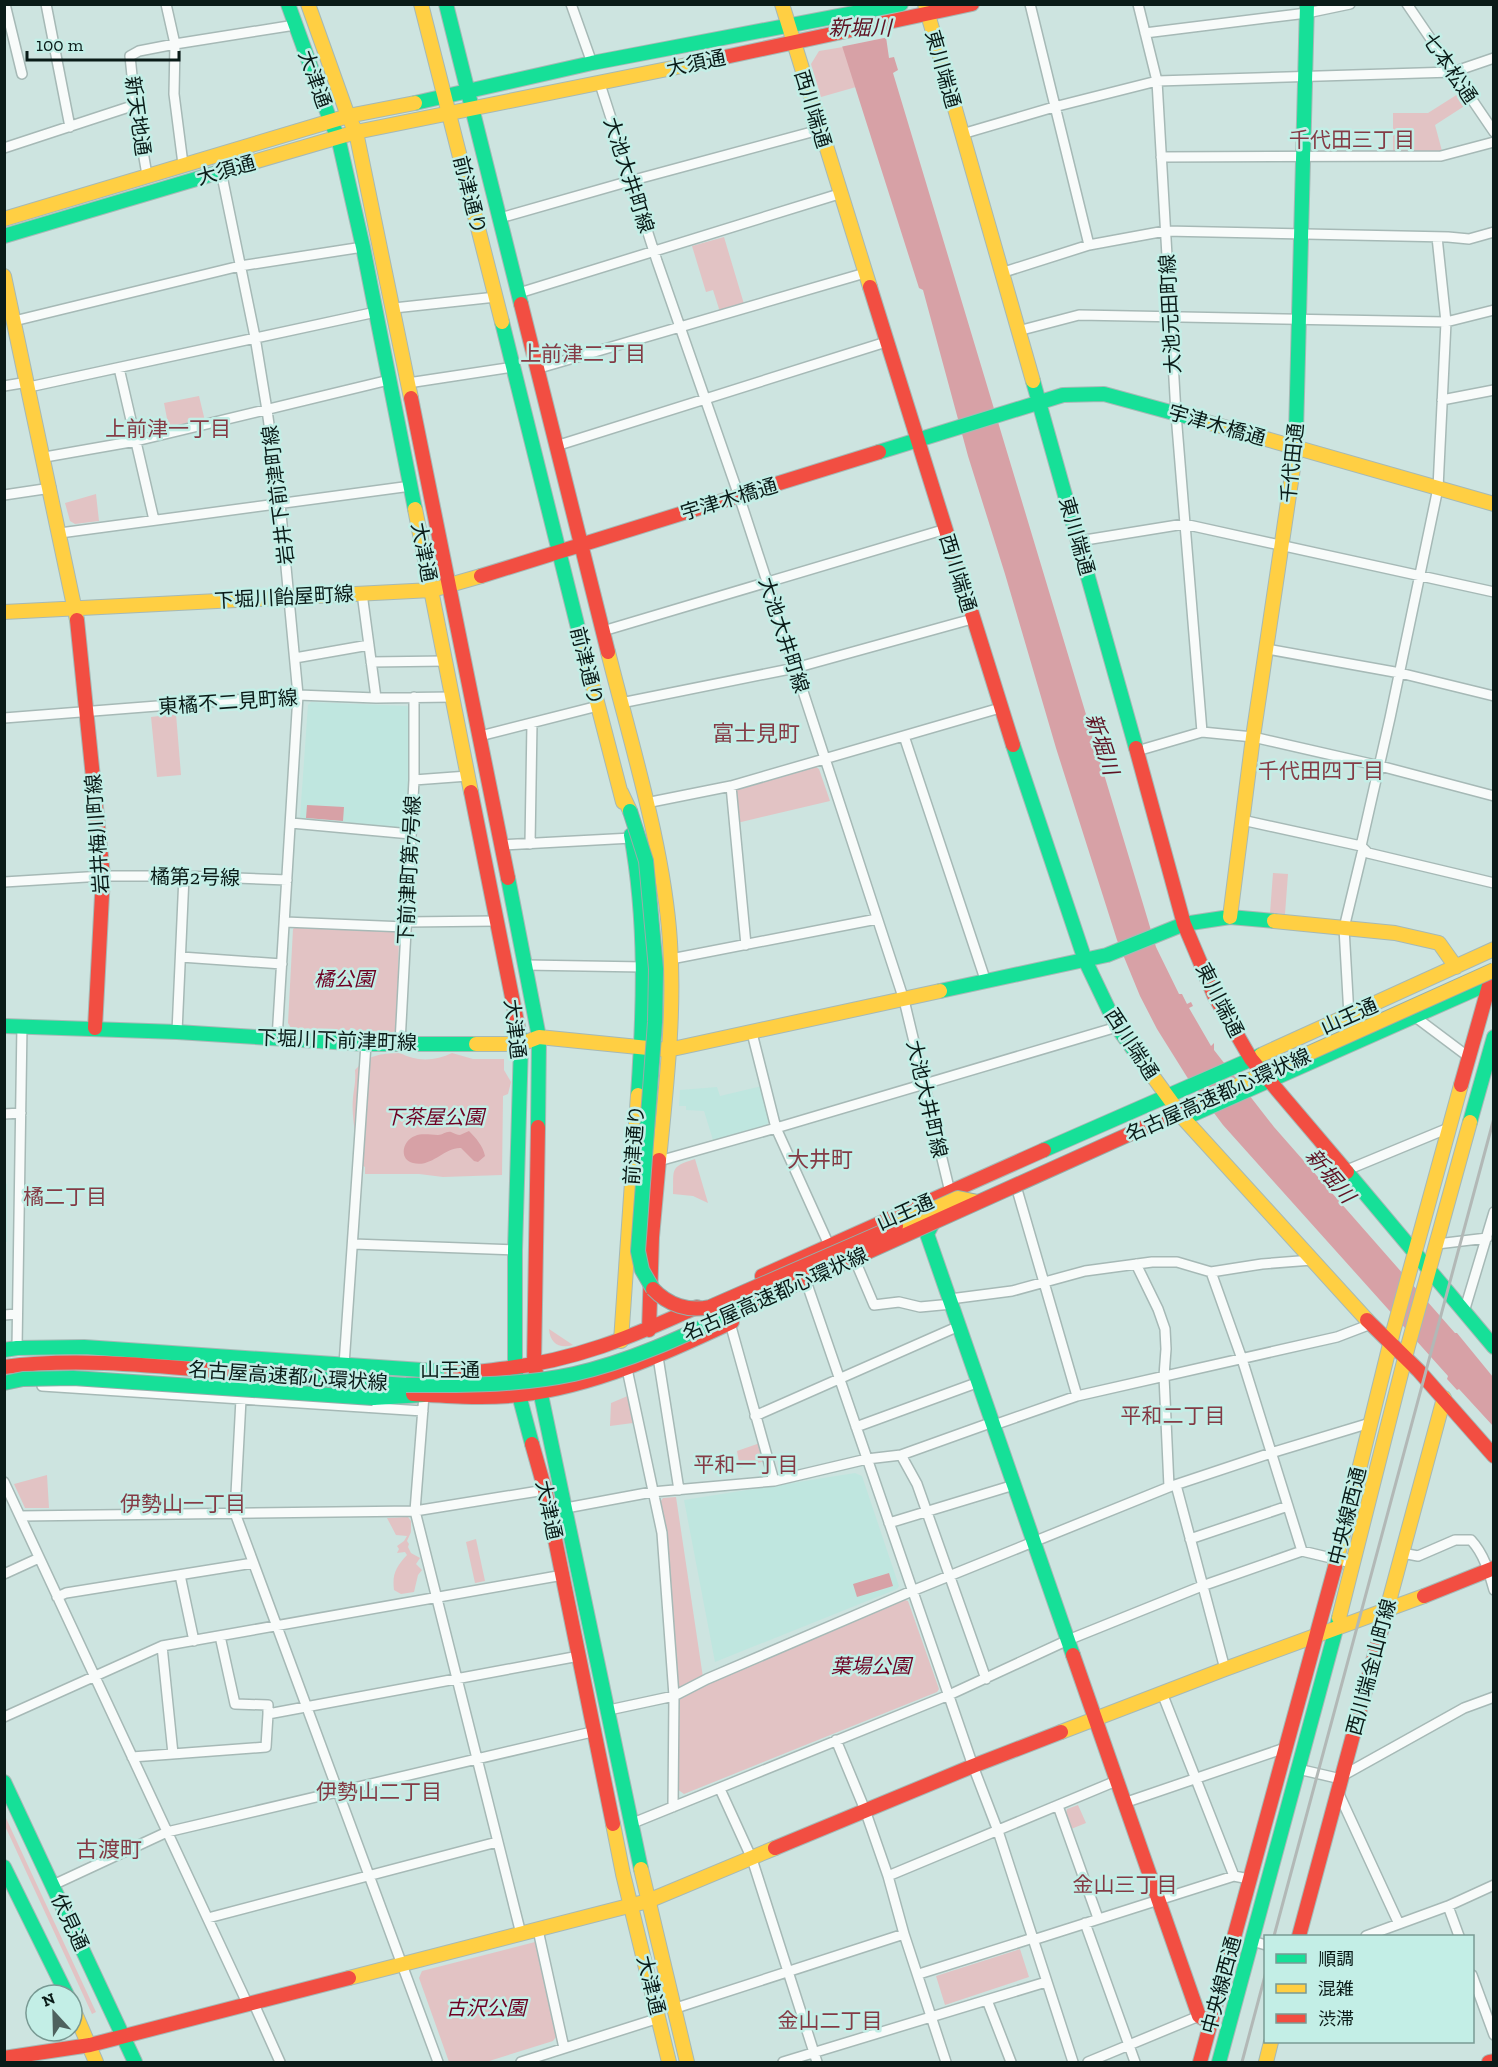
<svg xmlns="http://www.w3.org/2000/svg" width="1498" height="2067" font-family="'Zilla Slab','Noto Sans JP',serif">
<rect width="100%" height="100%" fill="#cde4e0"/>
<!-- built -->
<path fill="#bfe6df" d="M311 702 407 706 410 708 408 827 405 829 303 821 300 817 308 705Z
M762 1086 770 1120 767 1125 713 1140 704 1111 686 1110V1106H679L680 1090 717 1087 720 1096Z
M5 1183 7 1184V1242H5Z
M855 1473 862 1476 899 1586 897 1589 715 1662 684 1500Z"/>
<!-- green -->
<path fill="#e2c3c4" d="M843 47 856 87 821 97 811 64 819 51Z
M1458 94 1466 105 1435 125 1442 151H1393V113H1428Z
M724 237 744 304 720 312 713 290 706 292 692 246Z
M199 396 205 421 169 429 164 403Z
M96 494 99 521 75 524 70 521 65 503Z
M176 714 181 775 157 777 151 717Z
M816 767 819 769 830 801 737 823 734 793 736 790Z
M1273 873 1288 874 1285 914 1270 913Z
M297 926 396 931 399 935 397 1030 393 1032 291 1028 288 1023 293 929Z
M400 1053C416 1062 436 1061 452 1053L473 1059H504V1070L511 1082 508 1094 503 1096 502 1175 443 1177 419 1174H365V1167L360 1164C357 1144 351 1117 353 1098 354 1087 356 1082 355 1070 370 1054 379 1054 400 1053Z
M695 1159 708 1203 693 1196 673 1194C674 1169 669 1167 695 1159Z
M549 1329 573 1345C560 1349 550 1344 549 1329Z
M630 1395 633 1423 610 1426 611 1403Z
M760 1443 765 1461 740 1468 737 1451Z
M47 1475 49 1508H25L14 1484Z
M676 1497 704 1684 720 1675 905 1600 908 1601 939 1689 937 1692 684 1794 677 1789 679 1699 666 1530 660 1502 663 1498Z
M408 1517 411 1521V1532L407 1541 409 1544 408 1547 411 1553 420 1558 416 1564 422 1570 418 1575 414 1592 401 1594 394 1590C392 1574 396 1567 407 1555L405 1552 397 1553 399 1549 397 1546 404 1541 407 1536 396 1535 387 1518Z
M476 1539 485 1581 475 1583 466 1542Z
M1078 1805 1086 1823 1071 1829 1066 1813 1067 1809Z
M4 1816H5L96 2012 92 2014 5 1826Z
M535 1942 556 2037 553 2041 486 2062H449L419 1978 422 1971Z
M1020 1949 1029 1977 945 2005 936 1976Z"/>
<!-- water -->
<path fill="#d7a1a6" d="M829 5 886 37 889 58 894 57 898 70 893 73 1156 947 1179 994H1182L1187 1004 1191 1002 1193 1006 1189 1008 1211 1046 1214 1043V1050L1274 1127 1455 1333H1457L1493 1377V1426L1459 1389 1457 1390 1447 1379 1448 1376 1223 1125 1187 1077 1157 1029 1140 996 1117 940 1056 748 1005 574 968 456 923 290 919 288Z
M307 805 344 807 343 821 306 818Z
M469 1131C476 1138 483 1146 485 1156L478 1162 474 1161 461 1148C444 1147 432 1168 413 1163 398 1159 403 1140 415 1136 422 1133 430 1135 438 1135 443 1135 446 1131 451 1132 454 1133 457 1135 460 1135Z
M889 1573 893 1586 857 1597 853 1584Z"/>
<!-- pier -->
<path fill="#cde4e0" d="M826 4H879L889 37 840 47Z"/>
<g fill="none" stroke-linecap="round" stroke-linejoin="round">
<defs>
<path id="street" d="M5 4 22 74
M46 4 70 127
M166 4 175 44 174 94 183 164
M571 4 592 63
M1030 4 1089 245
M1138 4 1157 81 1176 414 1202 732
M1407 4 1494 132
M1145 33 1307 13 1350 4
M600 84 657 261 739 496 904 1000 950 1192
M962 134 1054 107 1157 81 1453 72 1494 58
M4 148 135 105
M1161 157 1441 156 1494 142
M221 171 255 337 267 410 280 503 298 695 277 1039
M147 175 135 105 130 56 139 51 175 44 295 25
M500 218 630 181 819 130
M1001 273 1089 245 1165 231 1448 237 1469 239 1494 232
M519 293 839 194
M394 308 496 297
M14 321 240 266 363 247
M1018 331 1079 315 1446 322 1494 310
M119 368 154 520
M536 369 865 273
M408 383 513 367
M4 386 28 382
M29 387 376 312
M1442 400 1494 390
M556 446 886 342
M45 457 136 441 389 380
M4 495 51 488
M60 533 411 486
M1079 541 1184 524 1494 592
M362 593 376 698
M603 631 946 529
M1267 649 1400 673 1494 696
M295 658 369 645
M371 662 446 661
M621 703 795 668 972 619
M4 718 298 695 376 698 453 697
M480 736 598 706
M904 736 986 982
M1137 751 1202 732 1253 737 1380 766 1494 796
M414 780 468 776
M731 786 746 945
M646 803 731 786 1000 708
M1242 820 1361 846 1368 853 1494 883
M291 823 411 834
M530 844 532 723
M501 845 632 838
M1361 846 1390 718 1438 488 1446 322 1437 237
M4 882 103 876H184L287 880
M285 922 405 927
M405 922 497 921
M181 957 282 964
M671 959 877 919
M525 965 644 967
M1349 1016 1344 928 1363 849
M1414 1016 1470 1058
M177 1032 184 876
M752 1033 776 1128 829 1245
M400 1043 414 780V697
M4 1114 21 1113
M659 1161 776 1128 1117 1027
M1347 1170 1451 1127
M1018 1193 1077 1396
M353 1244 515 1250
M1437 1244 1487 1238
M1136 1264 1158 1309 1165 1329 1166 1349 1164 1376 1169 1487
M857 1265 874 1305 899 1302 920 1307 952 1304
M1211 1272 1242 1359 1302 1551
M808 1287 973 1766 998 1831 1073 2062
M950 1299 1012 1291 1085 1271 1152 1262H1177L1211 1272 1262 1264 1312 1260
M1464 1312 1494 1212
M4 1315 17 1314
M730 1323 774 1481
M17 1348 22 1025
M658 1357 679 1490
M344 1365 366 1044
M627 1369 662 1533 674 1696 673 1807
M42 1386 423 1411
M424 1395 415 1511 521 1934
M241 1399 235 1513 438 2062
M755 1416 959 1326
M994 1425 1077 1396 1337 1337 1371 1324
M856 1427 979 1382
M901 1455 917 1484 986 1679
M4 1482 248 2005
M1176 1485 1225 1669
M566 1508 652 1492 774 1481 867 1459 901 1455 993 1422
M20 1516 415 1511 545 1490
M889 1523 1014 1485
M1190 1539 1288 1506
M1402 1553 1418 1556 1455 1540H1471C1484 1554 1489 1572 1494 1590
M4 1574 39 1558
M180 1575 194 1641
M57 1597 66 1593 253 1563
M220 1636 235 1704 268 1705V1714
M162 1646 173 1754
M1162 1693 1234 1876
M609 1710 674 1696 707 1679 912 1591 1169 1487 1271 1453 1370 1423
M4 1717 162 1646 563 1575
M836 1740 865 1810 888 1876 904 1934 946 2062
M132 1757 266 1747 268 1714 579 1656
M1298 1769 1341 1779
M1342 1776 1464 1708 1494 1697
M720 1789 752 1859 817 2062
M1338 1792 1399 1924
M1124 1803 1285 1748
M1058 1806 1098 1918
M633 1823 949 1695 1068 1640 1202 1586 1302 1551 1352 1563
M888 1876 1116 1781
M53 1885 167 1832 596 1731
M1448 1906 1459 1936
M208 1918 497 1842
M1085 1923 1135 2062
M538 1930 564 2048
M1366 1936 1448 1906 1494 1885
M1033 1940 1234 1876 1249 1879
M1252 1941 1266 1945
M919 1974 1033 1938
M1472 1975 1494 2035
M987 2000 1011 2062
M254 2004 280 2062
M673 2009 904 1934
M521 2062 659 2018
M783 2062 1046 1982
M1088 2062 1199 2016"/>
<path id="fast" d="M288 4 330 120 338 137 363 247 415 509
M446 4 521 304
M415 103 592 63 901 4
M4 236 250 163
M502 322 582 644
M1033 381 1136 748
M1296 433 1307 4
M879 452 1063 395 1104 394 1203 421
M1013 745 1085 960 1117 1027 1141 1060
M631 835C647 922 644 1008 638 1095
M508 878 539 1037 538 1127
M940 991 1107 955 1184 924 1230 917 1274 921
M4 1026 177 1032 366 1044H476
M519 1032 521 1044 515 1250V1367L519 1395 532 1444
M1187 1117 1494 981
M1470 1122 1494 1037
M1044 1150 1261 1055
M1347 1172 1494 1347
M935 1219 927 1234 1073 1655
M4 1350 17 1348 84 1347 451 1372
M252 1374 406 1385
M537 1376 641 1869
M373 1398 424 1395
M4 1782 135 2062
M4 1867 67 1995
M1219 2062 1339 1618"/>
<path id="slow" d="M308 4 348 116 356 132 411 398
M421 4 502 322
M782 4 870 287
M925 4 1033 381
M250 163 356 132 697 63
M4 219 348 116 415 103
M4 276 77 620
M1203 421 1494 504
M415 509 471 792
M4 612 432 590 481 576
M582 644 623 802
M608 652C631 744 664 848 670 942 675 1014 666 1088 659 1160
M621 792 630 811
M1230 917 1253 737 1296 448V433
M1274 921 1395 933 1439 943 1456 967
M476 1044H521L539 1037 668 1050 940 991
M1261 1055 1494 949
M1141 1060 1184 1119 1367 1320
M621 1341 638 1095
M1335 1567 1393 1332 1461 1085
M1387 1609 1444 1398
M1339 1618 1408 1346 1470 1122
M1061 1732 1225 1669 1424 1596
M613 1824 623 1874 669 2062
M641 1869 687 2062
M349 1978 648 1901 775 1848
M72 2006 96 2062
M1266 2062 1271 2042"/>
<path id="jam" d="M697 63 972 4
M870 287 1013 745
M521 304 608 652
M411 398 508 878
M481 576 879 452
M77 620 103 876 95 1028
M1136 748 1184 924 1214 995 1251 1059 1347 1172
M471 792 519 1032
M1461 1085 1492 975
M762 1276 1044 1150
M1367 1320 1419 1371 1494 1456
M649 1330 652 1237 659 1160
M4 1367C82 1356 173 1368 252 1374
M451 1372C467 1374 484 1371 501 1369 573 1361 632 1337 697 1307
M537 1376 534 1365 538 1127
M413 1394C448 1396 484 1399 519 1395 594 1386 664 1354 732 1322
M532 1444 545 1490 613 1824
M1424 1596 1494 1568
M1073 1655 1199 2016 1211 2023
M775 1848 973 1766 1061 1732
M1299 1936 1387 1609
M4 2058 90 2045 349 1978
M1200 2062 1335 1567
M1489 2062 1494 2061"/>
</defs>
<!-- street casing -->
<use href="#street" stroke="#a6b9b6" stroke-width="12"/>
<!-- fast casing -->
<use href="#fast" stroke="#a6b9b6" stroke-width="16"/>
<!-- slow casing -->
<use href="#slow" stroke="#a6b9b6" stroke-width="16"/>
<!-- jam casing -->
<use href="#jam" stroke="#a6b9b6" stroke-width="16"/>
<!-- street -->
<use href="#street" stroke="#f8fbfa" stroke-width="9"/>
<!-- fast -->
<use href="#fast" stroke="#16e098" stroke-width="14"/>
<!-- slow -->
<use href="#slow" stroke="#ffcf43" stroke-width="14"/>
<!-- jam -->
<use href="#jam" stroke="#f24e42" stroke-width="14"/>
<!-- rail -->
<path stroke="#b2b8b6" stroke-width="3" d="M1274 1936 1494 1118
M1242 2062 1266 1972"/>
<defs>
<path id="fast-bridge" d="M630 811 646 861 656 969 655 1022 638 1251 642 1270 653 1289
M4 1383 23 1379 73 1378 373 1398
M406 1385C462 1385 519 1386 574 1374 640 1359 700 1328 761 1300"/>
<path id="slow-bridge" d="M1194 1105 1494 970
M896 1226 958 1198 978 1202"/>
<path id="jam-bridge" d="M653 1289C668 1305 689 1312 710 1307L896 1226
M761 1300 1194 1105"/>
</defs>
<!-- fast-bridge casing -->
<use href="#fast-bridge" stroke="#96aeaa" stroke-width="16" stroke-linecap="butt"/>
<!-- slow-bridge casing -->
<use href="#slow-bridge" stroke="#96aeaa" stroke-width="16" stroke-linecap="butt"/>
<!-- jam-bridge casing -->
<use href="#jam-bridge" stroke="#96aeaa" stroke-width="16" stroke-linecap="butt"/>
<!-- fast-bridge -->
<use href="#fast-bridge" stroke="#16e098" stroke-width="14"/>
<!-- slow-bridge -->
<use href="#slow-bridge" stroke="#ffcf43" stroke-width="14"/>
<!-- jam-bridge -->
<use href="#jam-bridge" stroke="#f24e42" stroke-width="14"/>
</g>
<g text-anchor="middle" stroke-width="5" stroke-linejoin="round" paint-order="stroke">
<!-- street labels -->
<g font-size="20" fill="#0a1b18" stroke="#c3eee6">
<text transform="translate(696 63) rotate(-12)" y="7">大須通</text>
<text transform="translate(1450 68) rotate(56)" y="7">七本松通</text>
<text transform="translate(943 69) rotate(74)" y="7">東川端通</text>
<text transform="translate(315 79) rotate(70)" y="7">大津通</text>
<text transform="translate(813 109) rotate(73)" y="7">西川端通</text>
<text transform="translate(138 116) rotate(82)" y="7">新天地通</text>
<text transform="translate(226 170) rotate(-16)" y="7">大須通</text>
<text transform="translate(629 175) rotate(72)" y="7">大池大井町線</text>
<text transform="translate(470 195) rotate(76)" y="7">前津通り</text>
<text transform="translate(1170 314) rotate(-93)" y="7">大池元田町線</text>
<text transform="translate(1217 425) rotate(16)" y="7">宇津木橋通</text>
<text transform="translate(1292 463) rotate(-84)" y="7">千代田通</text>
<text transform="translate(278 495) rotate(-97)" y="7">岩井下前津町線</text>
<text transform="translate(729 499) rotate(-17)" y="7">宇津木橋通</text>
<text transform="translate(1077 536) rotate(74)" y="7">東川端通</text>
<text transform="translate(424 552) rotate(79)" y="7">大津通</text>
<text transform="translate(958 573) rotate(73)" y="7">西川端通</text>
<text transform="translate(284 597) rotate(-3)" y="7">下堀川飴屋町線</text>
<text transform="translate(784 635) rotate(72)" y="7">大池大井町線</text>
<text transform="translate(587 666) rotate(76)" y="7">前津通り</text>
<text transform="translate(228 702) rotate(-4)" y="7">東橘不二見町線</text>
<text transform="translate(97 834) rotate(-94)" y="7">岩井梅川町線</text>
<text transform="translate(409 870) rotate(-87)" y="7">下前津町第7号線</text>
<text transform="translate(195 877) rotate(1)" y="7">橘第2号線</text>
<text transform="translate(1220 1000) rotate(63)" y="7">東川端通</text>
<text transform="translate(1349 1016) rotate(-24)" y="7">山王通</text>
<text transform="translate(515 1029) rotate(83)" y="7">大津通</text>
<text transform="translate(337 1040) rotate(2)" y="7">下堀川下前津町線</text>
<text transform="translate(1132 1044) rotate(57)" y="7">西川端通</text>
<text transform="translate(1218 1095) rotate(-24)" y="7">名古屋高速都心環状線</text>
<text transform="translate(927 1099) rotate(77)" y="7">大池大井町線</text>
<text transform="translate(634 1145) rotate(-86)" y="7">前津通り</text>
<text transform="translate(905 1212) rotate(-24)" y="7">山王通</text>
<text transform="translate(775 1294) rotate(-24)" y="7">名古屋高速都心環状線</text>
<text x="450" y="1377">山王通</text>
<text transform="translate(288 1376) rotate(4)" y="7">名古屋高速都心環状線</text>
<text transform="translate(549 1510) rotate(78)" y="7">大津通</text>
<text transform="translate(1347 1516) rotate(-76)" y="7">中央線西通</text>
<text transform="translate(1371 1667) rotate(-75)" y="7">西川端金山町線</text>
<text transform="translate(70 1922) rotate(65)" y="7">伏見通</text>
<text transform="translate(651 1985) rotate(76)" y="7">大津通</text>
<text transform="translate(1221 1985) rotate(-75)" y="7">中央線西通</text>
</g>
<!-- park labels -->
<g font-size="20" font-style="italic" fill="#6f0123" stroke="#c3eee6">
<text x="344" y="986">橘公園</text>
<text x="434" y="1124">下茶屋公園</text>
<text x="871" y="1673">葉場公園</text>
<text x="486" y="2015">古沢公園</text>
</g>
<!-- water labels -->
<g font-size="21" font-style="italic" fill="#5f1122" stroke="#c3eee6">
<text x="860" y="35">新堀川</text>
<text transform="translate(1102 744) rotate(72)" y="7">新堀川</text>
<text transform="translate(1330 1176) rotate(50)" y="7">新堀川</text>
</g>
<!-- neighbourhood labels -->
<g font-size="21" fill="#843b45" stroke="#c3eee6">
<text x="1352" y="147">千代田三丁目</text>
<text x="583" y="361">上前津二丁目</text>
<text x="168" y="436">上前津一丁目</text>
<text x="1321" y="778">千代田四丁目</text>
<text x="65" y="1204">橘二丁目</text>
<text x="1173" y="1423">平和二丁目</text>
<text x="746" y="1472">平和一丁目</text>
<text x="183" y="1511">伊勢山一丁目</text>
<text x="379" y="1799">伊勢山二丁目</text>
<text x="1125" y="1892">金山三丁目</text>
<text x="830" y="2028">金山二丁目</text>
</g>
<!-- quarter labels -->
<g font-size="22" fill="#843b45" stroke="#c3eee6">
<text x="756" y="741">富士見町</text>
<text x="820" y="1167">大井町</text>
<text x="109" y="1857">古渡町</text>
</g>
</g>
<!-- border -->
<rect width="1498" height="2067" fill="none" stroke="#0a1b18" stroke-width="12"/>
<!-- legend -->
<rect x="1264" y="1935" width="210" height="108" fill="#c3eee6" stroke="#799a94" stroke-width="1.5"/>
<rect x="1276" y="1954" width="30" height="9" fill="#16e098" stroke="#799a94" stroke-width="1.5"/>
<text x="1318" y="1965" font-size="18" fill="#0a1b18">順調</text>
<rect x="1276" y="1984" width="30" height="9" fill="#ffcf43" stroke="#799a94" stroke-width="1.5"/>
<text x="1318" y="1995" font-size="18" fill="#0a1b18">混雑</text>
<rect x="1276" y="2014" width="30" height="9" fill="#f24e42" stroke="#799a94" stroke-width="1.5"/>
<text x="1318" y="2025" font-size="18" fill="#0a1b18">渋滞</text>
<!-- north arrow -->
<g transform="translate(54 2013) rotate(338)"><circle r="28" fill="#c3eee6" stroke="#799a94" stroke-width="1.5"/>
<path d="M0-4.5L10 22L0 15L-10 22Z" fill="#4e615e"/>
<text y="-9" font-size="16" font-weight="bold" text-anchor="middle" fill="#0a1b18">N</text>
</g>
<!-- scale -->
<path d="M27 51v9h152v-9" fill="none" stroke="#0a1b18" stroke-width="3"/>
<text x="36" y="51" font-size="18" fill="#0a1b18" stroke="#c3eee6" stroke-width="4.5" paint-order="stroke">100 m</text>
</svg>
